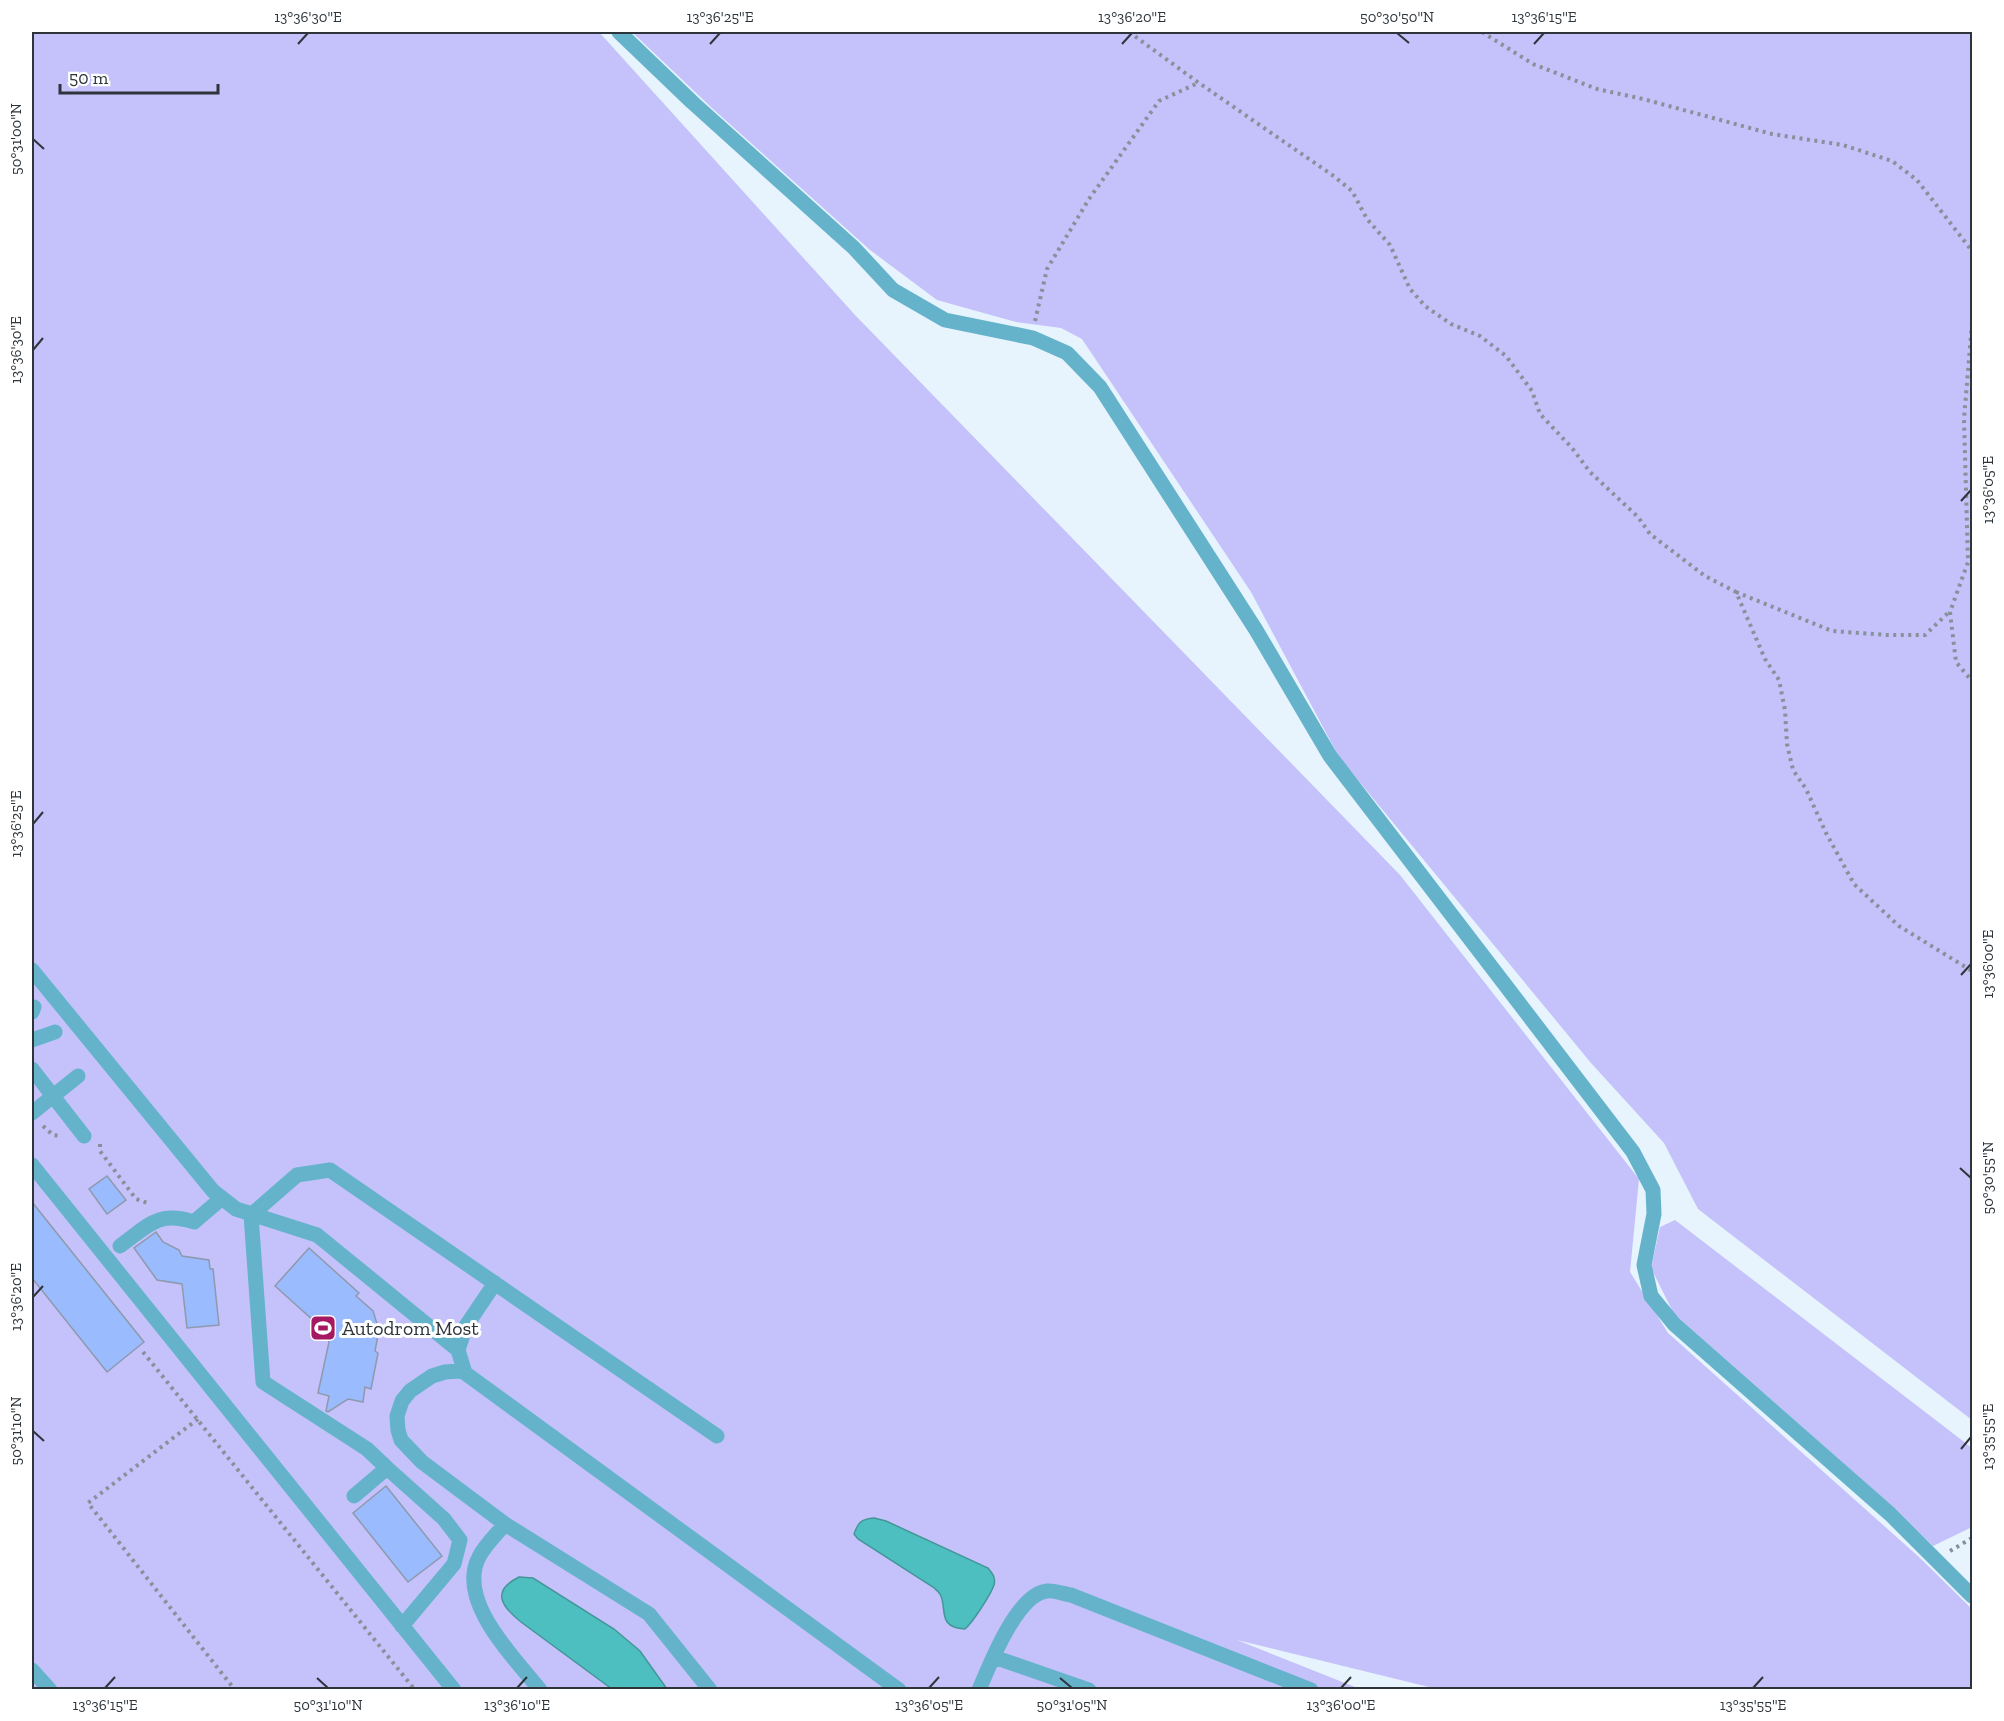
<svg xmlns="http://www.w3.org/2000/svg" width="2004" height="1721" font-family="'Zilla Slab',serif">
<rect width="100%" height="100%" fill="#e7f3fd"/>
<!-- green -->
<path fill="#c4c1fb" d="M32 32H599L855 315 1400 875 1639 1179 1630 1272 1668 1333 1920 1558 1972 1609V1690L1437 1689 1237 1640 1360 1689 32 1690Z
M632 32H1972V1420L1698 1209 1664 1143 1591 1063 1339 757 1251 592 1082 339 1061 328 1016 322 937 300 870 250 713 109Z
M1675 1220 1972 1448V1527L1933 1546 1892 1506 1674 1314 1651 1268 1660 1227Z"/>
<!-- water -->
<path fill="#4ebfc0" stroke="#449698" stroke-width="1.5" d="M874 1518 886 1521 988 1568C992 1573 996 1577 994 1585 991 1594 973 1622 965 1629 936 1627 948 1609 940 1594 938 1591 935 1589 933 1587L858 1539 854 1534C858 1522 862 1519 874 1518Z
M519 1577 533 1578 614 1629 640 1651 667 1689H612L521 1622C501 1606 491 1591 519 1577Z"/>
<!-- building -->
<path fill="#9abbfd" stroke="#8f99ad" stroke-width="1.5" d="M107 1176 126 1200 107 1214 89 1189Z
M32 1202 144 1342 107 1372 32 1278Z
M156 1232 163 1242 179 1250 182 1256 209 1260 210 1269H213L219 1325 187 1328 182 1284 157 1280 134 1248Z
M309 1248 359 1293 356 1296 373 1311 379 1330 375 1351 378 1353 371 1389 365 1387 363 1402 348 1399 328 1412 326 1411 329 1396 318 1393 329 1342 325 1331 275 1286Z
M386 1486 442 1556 408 1582 353 1513Z"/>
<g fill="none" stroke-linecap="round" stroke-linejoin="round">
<!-- path -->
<path stroke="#879199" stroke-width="4" stroke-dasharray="3 4.5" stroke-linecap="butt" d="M1129 32 1199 83 1335 177 1352 191 1367 219 1390 245 1410 289 1425 306 1451 324 1480 336 1506 356 1532 391 1540 414 1572 448 1590 472 1638 517 1650 534 1705 576 1736 592 1765 659 1779 680 1785 710 1787 744 1793 770 1806 789 1826 833 1854 884 1899 926 1972 971
M1482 32 1533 64 1597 89 1643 99 1772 134 1843 145 1892 161 1917 180 1972 251
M1035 321 1047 269 1089 199 1159 101 1198 83
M1972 323 1964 419 1968 562 1950 612 1956 662 1972 681
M1736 592 1832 631 1887 635H1925L1949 612
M43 1126 53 1135 62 1136
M100 1144V1151L136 1199 150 1204
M143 1352 415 1690
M198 1419 88 1503 235 1690
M1950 1551 1972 1538"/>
<!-- minor -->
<path stroke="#65b3ca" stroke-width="15" d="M619 32 692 102 854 248 893 290 945 320 1033 338 1067 353 1100 387 1256 630 1330 756 1633 1152 1653 1190 1654 1214 1644 1265 1651 1296 1674 1324 1890 1514 1972 1596
M32 970 213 1191 236 1209 317 1235 458 1350 465 1373
M32 1012 34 1007
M32 1040 55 1032
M32 1069 84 1136
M32 1113 78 1076
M32 1165 454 1690
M120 1246C148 1226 158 1210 194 1222L222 1198
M458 1350 466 1326 495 1283
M387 1468 367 1449 263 1382 251 1215 297 1175 330 1170 717 1436
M354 1496 387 1468 444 1519 460 1540 454 1564 402 1626
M505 1524C497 1534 485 1545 479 1557 456 1601 514 1657 540 1690
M994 1657 1089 1690
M32 1670 50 1690
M710 1690 649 1614 505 1524 422 1462 401 1440 398 1430 397 1416 402 1401 410 1391 432 1376 445 1372 459 1371 465 1373 899 1690
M979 1690C990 1664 1017 1594 1047 1591 1054 1590 1064 1594 1071 1595L1311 1690"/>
</g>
<!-- ticks -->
<path fill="none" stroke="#2d353b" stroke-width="2" d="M1397 33 1409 43M298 44 308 33M710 44 720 33M1122 44 1132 33M1534 44 1544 33M33 139 44 149M33 350 43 338M1961 501 1971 490M33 824 43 812M1961 975 1971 964M1960 1168 1971 1178M33 1297 43 1286M33 1431 44 1441M1961 1449 1971 1437M317 1678 328 1688M1060 1678 1072 1688M105 1688 115 1677M517 1688 527 1677M929 1688 939 1677M1341 1688 1351 1677M1753 1688 1763 1677"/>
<!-- icons -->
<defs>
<symbol id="stadium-square" viewBox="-11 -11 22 22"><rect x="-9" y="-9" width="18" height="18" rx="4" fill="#a41961" stroke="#fff"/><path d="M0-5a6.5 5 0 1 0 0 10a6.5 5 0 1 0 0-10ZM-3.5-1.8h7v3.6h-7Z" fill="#fff"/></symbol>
</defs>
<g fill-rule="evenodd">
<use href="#stadium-square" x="308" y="1313" width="30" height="30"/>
</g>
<g text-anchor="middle" stroke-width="6" stroke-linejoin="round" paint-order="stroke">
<!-- poi labels -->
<g font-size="20" fill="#2d353b" stroke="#fff" text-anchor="start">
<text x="342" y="1335">Autodrom Most</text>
</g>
</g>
<!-- border -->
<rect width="2004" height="1721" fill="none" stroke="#ffffff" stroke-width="66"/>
<!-- scale -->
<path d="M60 84v9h158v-9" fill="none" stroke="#2d353b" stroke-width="3"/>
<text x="69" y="84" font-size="18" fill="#2d353b" stroke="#ffffff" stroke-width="4.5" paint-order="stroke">50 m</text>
<rect x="33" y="33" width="1938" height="1655" fill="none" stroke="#2d353b" stroke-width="2"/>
<g font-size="15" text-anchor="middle" fill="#2d353b">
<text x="308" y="22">13°36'30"E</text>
<text x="720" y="22">13°36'25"E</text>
<text x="1132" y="22">13°36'20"E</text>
<text x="1397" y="22">50°30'50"N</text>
<text x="1544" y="22">13°36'15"E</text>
<text transform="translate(16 139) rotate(-90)" y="5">50°31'00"N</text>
<text transform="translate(16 350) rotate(-90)" y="5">13°36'30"E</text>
<text transform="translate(1988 490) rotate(-90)" y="5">13°36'05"E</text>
<text transform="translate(16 824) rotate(-90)" y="5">13°36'25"E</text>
<text transform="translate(1988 964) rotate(-90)" y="5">13°36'00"E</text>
<text transform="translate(1988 1178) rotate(-90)" y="5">50°30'55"N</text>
<text transform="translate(16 1297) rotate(-90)" y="5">13°36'20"E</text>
<text transform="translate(16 1431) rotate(-90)" y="5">50°31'10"N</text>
<text transform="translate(1988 1437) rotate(-90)" y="5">13°35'55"E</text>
<text x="105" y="1710">13°36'15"E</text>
<text x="328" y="1710">50°31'10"N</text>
<text x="517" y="1710">13°36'10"E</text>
<text x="929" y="1710">13°36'05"E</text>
<text x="1072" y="1710">50°31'05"N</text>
<text x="1341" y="1710">13°36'00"E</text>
<text x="1753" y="1710">13°35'55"E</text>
</g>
</svg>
